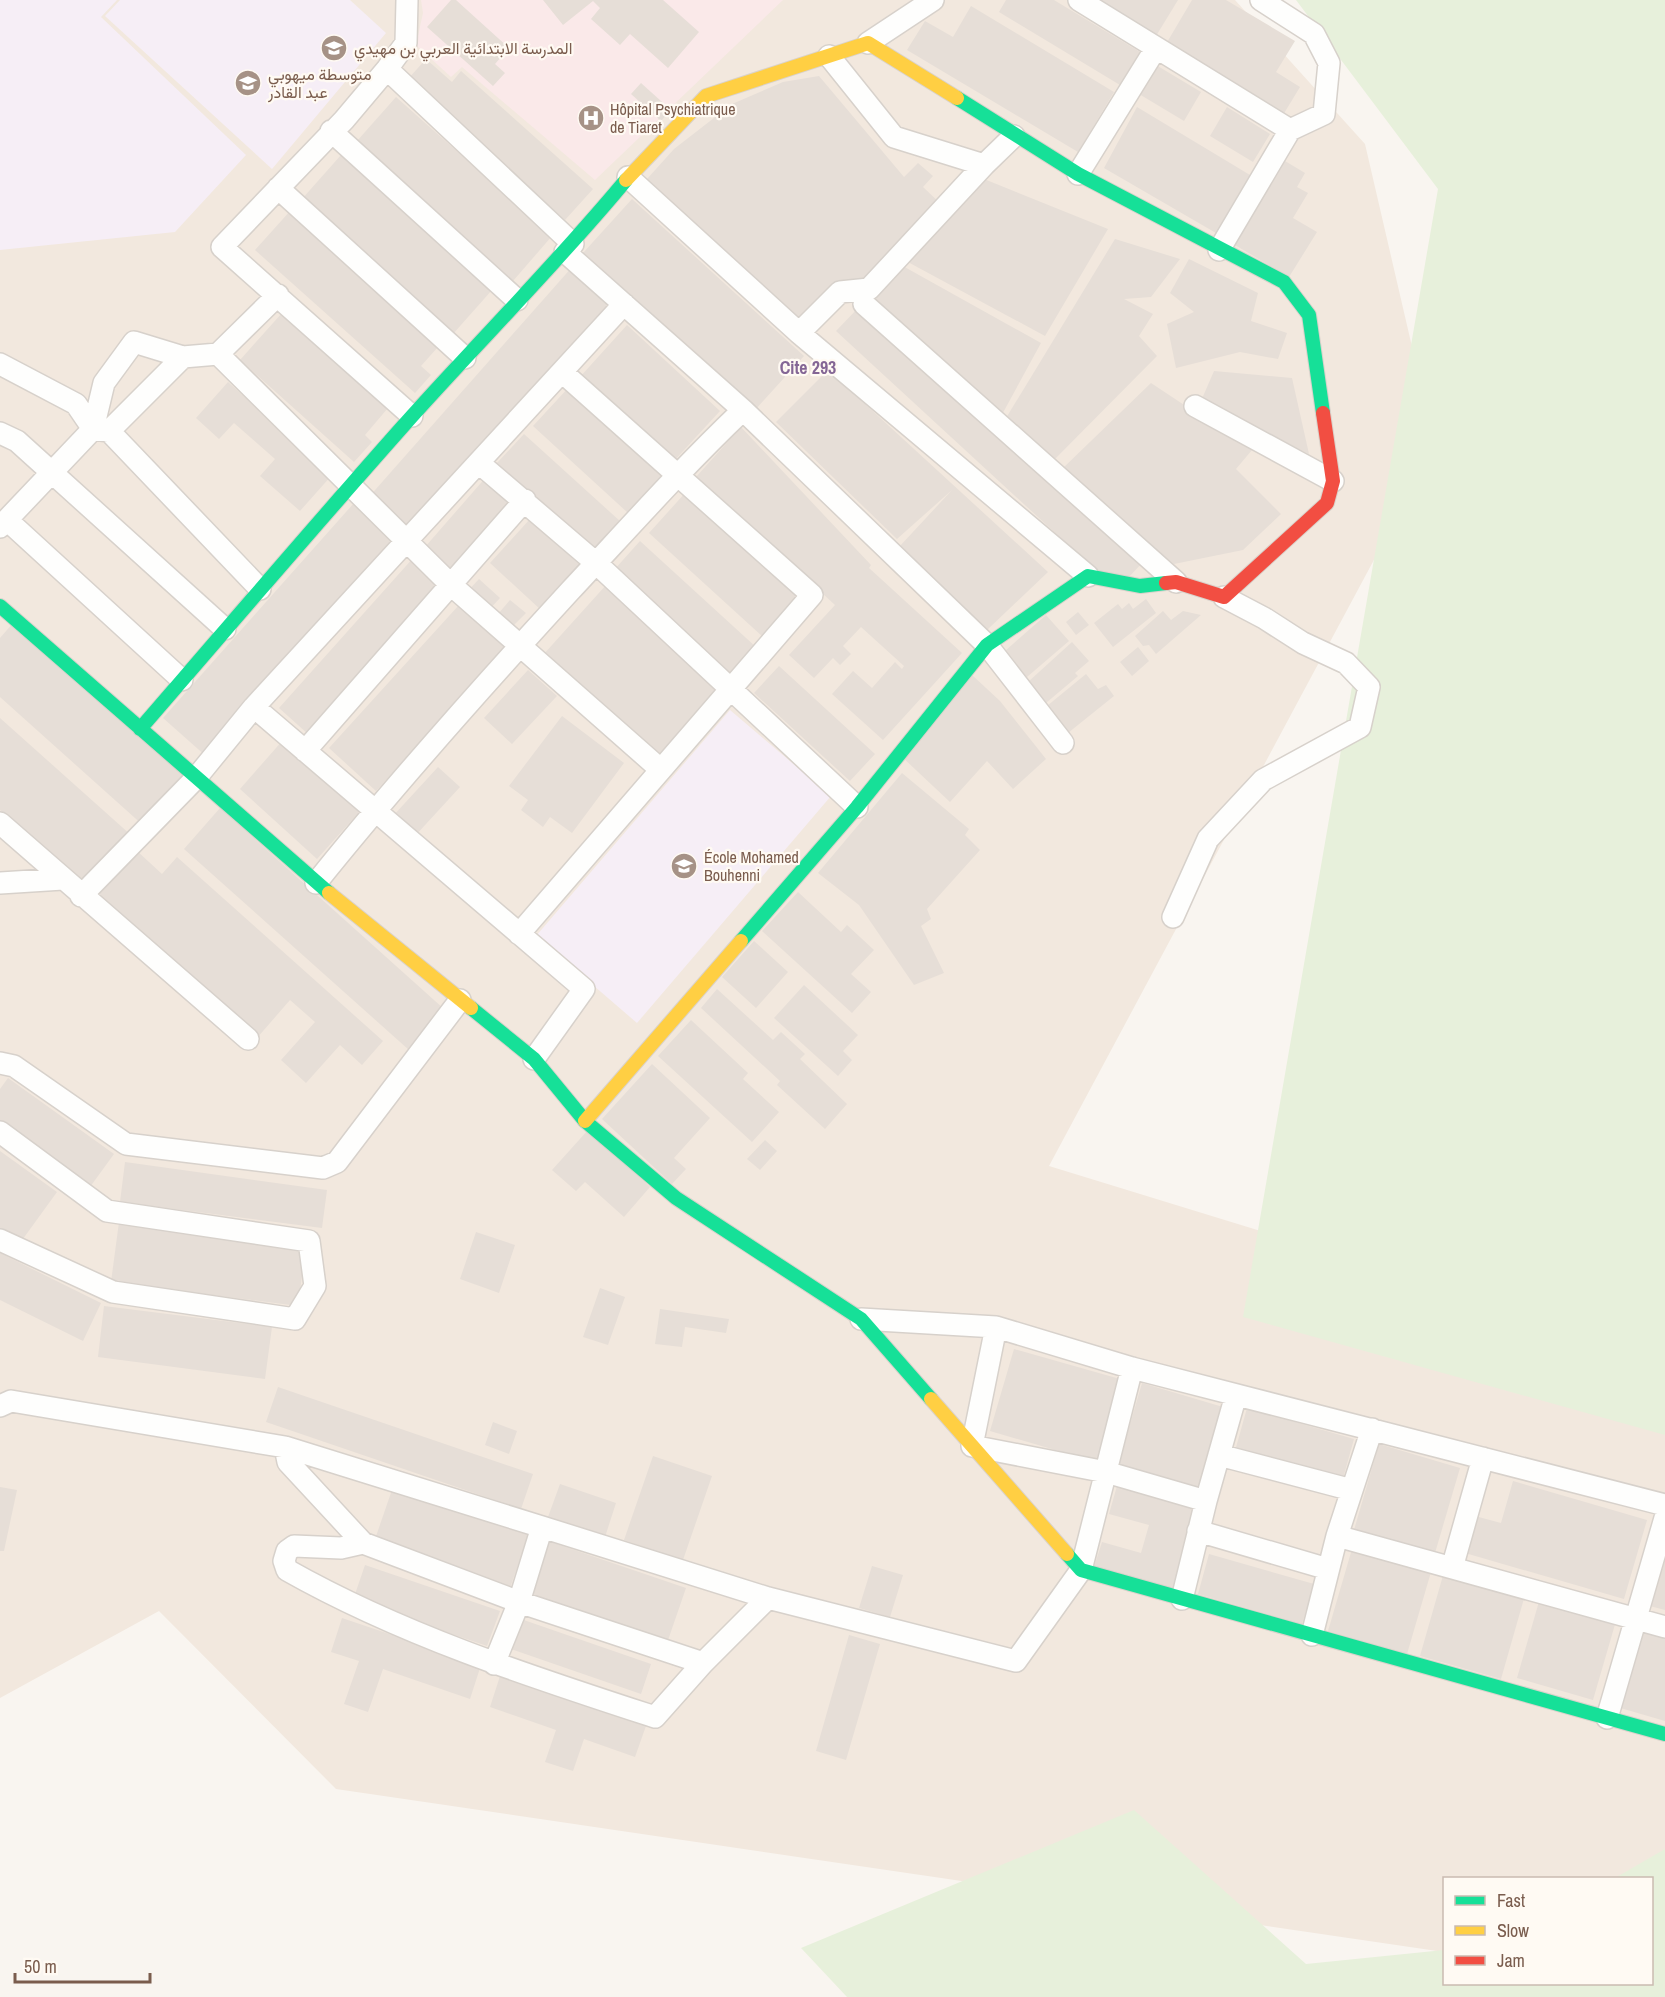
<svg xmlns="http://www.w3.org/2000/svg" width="1665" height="1997" font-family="'Archivo Narrow',Vazirmatn,sans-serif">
<rect width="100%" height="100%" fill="#f9f5f0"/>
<!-- residential -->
<path fill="#f2e8de" d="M0 0H1235L1365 144 1435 446 1049 1166 1665 1355V1984L1652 1878H1444V1952L336 1789 159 1611 0 1698Z"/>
<!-- education -->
<path fill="#f6eef6" d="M0 0H117L101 17 246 155 175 232 0 250Z
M120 0H350L386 33 272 169 105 16Z
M730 710 831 796 637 1023 536 936Z"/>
<!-- medical -->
<path fill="#fae9e9" d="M421 0H783L595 180 462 67 451 77 416 45 423 13Z"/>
<!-- green -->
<path fill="#e7f0db" d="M1296 0H1665V1435L1243 1317 1438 189Z
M1134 1810 1306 1964 1444 1950V1984H1652V1878H1615L1665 1849V1997H847L801 1948Z"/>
<!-- building -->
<path fill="#e6ded7" d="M451 0H456L509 48 495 64 505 73 493 86 427 27Z
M543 0H663L699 32 668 68 630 34 620 45 591 19 600 8 593 1 563 25Z
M1006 0H1054L1140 52 1120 85 999 12Z
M1095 0H1178L1156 36Z
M1192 0H1226L1295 41 1276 72 1300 87 1283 115 1166 44Z
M971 6 1114 92 1078 152 907 50 925 21 953 37Z
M426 59 452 82 461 71 593 189 565 220 408 79Z
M1156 65 1201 92 1184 121 1139 94Z
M819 76 904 177 918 163 933 176 923 187 942 205 861 285 838 280 803 322 647 179 674 149 732 104 783 82Z
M641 83 671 110 661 121 631 94Z
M396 97 552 236 513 281 357 141Z
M1137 107 1250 175 1216 233 1104 168Z
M1227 107 1270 134 1253 162 1210 136Z
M341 155 492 290 453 334 302 199Z
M1285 161 1305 173 1297 187 1308 193 1293 218 1317 232 1289 277 1235 245Z
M984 179 1108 229 1045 336 906 261Z
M632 199 804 356 755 410 583 253Z
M291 210 438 347 421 366 431 375 415 393 255 250Z
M1115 239 1180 259 1151 297 1124 299 1153 314 1139 336 1157 356 1050 464 1003 423Z
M1189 259 1258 293 1251 321 1287 333 1278 359 1240 352 1176 368 1167 324 1194 312 1170 293Z
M901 265 1041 343 999 420 868 303Z
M573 266 613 301 407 533 368 498Z
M860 306 1143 562 1129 577 1102 576 836 331Z
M282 313 388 408 365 435 372 442 354 462 240 360Z
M627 325 720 411 673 462 580 377Z
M828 370 1048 572 987 630 899 547 952 490 897 539 776 422Z
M1214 371 1292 378 1309 454 1201 401Z
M228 382 332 475 300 511 260 476 275 459 234 423 219 439 196 418Z
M1151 383 1252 450 1236 469 1281 514 1243 550 1174 564 1061 470Z
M569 387 663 474 628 513 533 426Z
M741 427 871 565 869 568 962 653 883 740 832 694 853 671 872 688 895 662 902 669 904 666 861 627 843 646 851 654 840 665 833 658 814 678 789 655 835 605 696 477Z
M524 434 621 522 593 553 496 464Z
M487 476 515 501 452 571 425 547Z
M686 492 800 597 763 637 649 533Z
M354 503 398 542 207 757 163 718Z
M530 519 581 566 541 610 490 563Z
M640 541 757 648 731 677 614 570Z
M414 557 442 583 308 734 279 708Z
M479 579 500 598 486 613 465 594Z
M607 584 724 692 660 762 543 655Z
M1146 599 1156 613 1113 647 1094 623 1118 604 1122 609 1129 603 1133 609Z
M510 600 526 613 512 627 498 614Z
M459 605 506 648 376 791 329 748Z
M1163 611 1171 620 1183 611 1201 615 1156 654 1149 645 1143 646 1135 636Z
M1078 612 1089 625 1076 635 1066 622Z
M1046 615 1069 641 1027 677 1005 651Z
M13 623 188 779 145 827 0 697V638Z
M1072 642 1089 661 1075 673 1078 676 1046 703 1028 682Z
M1138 647 1149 661 1132 676 1120 662Z
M779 666 875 754 850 781 754 693Z
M528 670 557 696 512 744 484 718Z
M1086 674 1098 689 1106 685 1114 696 1068 733 1047 706Z
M972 675 1000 701 1046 759 1013 789 987 761 950 802 900 755Z
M562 716 624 763 572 833 550 817 543 827 521 810 528 800 509 786Z
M0 718 132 836 86 887 0 810Z
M283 740 361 810 317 859 240 789Z
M438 767 460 787 415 836 393 816Z
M902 773 969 829 965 835 980 850 927 909 931 919 921 926 944 973 914 985 859 905 818 873Z
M220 808 444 1009 409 1050 184 849Z
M136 850 162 874 177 857 383 1041 362 1065 340 1045 306 1083 281 1060 315 1022 290 1000 257 1038 96 895Z
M798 892 841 932 847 925 874 950 851 974 871 992 852 1013 762 931Z
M754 941 788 972 756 1008 722 977Z
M804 985 858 1035 843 1051 852 1060 838 1076 774 1018Z
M717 989 773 1040 781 1032 805 1054 800 1059 847 1104 825 1129 777 1085 780 1081 701 1008Z
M691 1020 748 1073 743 1079 779 1112 752 1142 658 1056Z
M652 1064 710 1118 674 1158 686 1169 672 1184 602 1119Z
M8 1078 114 1154 90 1187 0 1122V1089Z
M588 1130 650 1187 624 1217 585 1182 576 1191 552 1170Z
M765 1140 777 1151 760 1170 747 1159Z
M0 1151 57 1192 20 1243 0 1228Z
M125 1162 327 1190 322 1228 120 1202Z
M119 1222 306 1246 298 1306 111 1282Z
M476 1232 515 1245 499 1293 460 1279Z
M0 1253 101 1303 83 1341 0 1300Z
M600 1288 625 1297 608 1345 583 1337Z
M104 1306 272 1327 265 1379 98 1357Z
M660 1309 729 1319 726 1333 685 1327 682 1347 655 1344Z
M1014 1349 1120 1379 1096 1462 990 1431Z
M1142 1383 1223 1407 1199 1489 1118 1466Z
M278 1387 533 1474 521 1509 266 1422Z
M1247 1408 1354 1439 1342 1482 1235 1451Z
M493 1422 517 1431 509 1454 485 1445Z
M1379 1444 1460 1468 1435 1553 1354 1530Z
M653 1456 712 1476 683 1560 624 1540Z
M1513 1481 1647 1520 1624 1599 1465 1553 1475 1516 1501 1523Z
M560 1484 616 1503 605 1537 548 1517Z
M1117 1486 1198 1509 1175 1590 1094 1567 1102 1542 1141 1553 1149 1525 1109 1514Z
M0 1487 17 1490 4 1551H0Z
M393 1487 529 1533 510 1588 374 1542Z
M545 1540 686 1588 666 1646 525 1598Z
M1665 1544V1610L1646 1605Z
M1352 1549 1431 1572 1407 1654 1328 1631Z
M1209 1554 1314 1584 1302 1624 1198 1594Z
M365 1565 500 1611 487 1646 353 1600Z
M872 1566 903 1575 890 1617 859 1608Z
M1444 1572 1525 1595 1501 1679 1420 1656Z
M1540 1598 1616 1621 1593 1700 1517 1678Z
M342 1618 481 1665 470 1699 383 1669 368 1712 344 1704 359 1661 331 1652Z
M518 1618 651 1664 641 1694 508 1648Z
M1641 1624 1665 1631V1721L1617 1707Z
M849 1635 880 1644 846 1760 816 1751Z
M501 1673 647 1723 635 1757 584 1739 573 1771 545 1762 556 1730 490 1707Z"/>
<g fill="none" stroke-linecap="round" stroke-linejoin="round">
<defs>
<path id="street" d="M407 0 406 43 387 69 344 120 222 247 412 416
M1079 0 1290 130
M868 43 933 0
M829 56 894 137 984 165
M387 69 573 244
M331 131 517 300
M1078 174 1156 48
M628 177 799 333 1088 576
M278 188 465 358
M1219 250 1290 130 1324 114 1329 63 1314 34 1261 0
M565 252 743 410 987 645 1063 743
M864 304 1176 582
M799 333 840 292 869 289 984 165 1014 136
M218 354 278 295
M0 364 76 404 93 429
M1195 406 1333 481
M93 429 104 383 134 342 183 357
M109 431 183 357 218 354 450 584 660 769
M0 433 17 441 225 629
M479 463 596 563 857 807
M7 520 182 680
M0 527 93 429 109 431 260 589
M254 707 584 989 534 1059
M305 751 525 500
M0 823 248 1039
M0 883 63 879
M316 883C397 782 483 686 570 591 627 530 682 468 743 410
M81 896 196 778 254 707 624 304
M1173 917 1208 839 1263 780 1360 727 1369 687 1346 663 1303 643 1264 618 1224 597
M519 934 812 595 562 372
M0 1063 14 1066 126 1144 323 1168 337 1162 460 1000
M0 1132 107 1211 309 1241 315 1286 295 1319 113 1292 0 1240
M861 1319 996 1327 1132 1368 1665 1505
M996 1327 972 1446 1106 1472 1206 1501 1236 1395
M0 1406 11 1401 285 1447 288 1462 363 1543 519 1602 703 1663
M285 1447 542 1527 519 1602 494 1664
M1219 1455 1352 1490
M542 1527 768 1598 1016 1661 1081 1570 1132 1368
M1198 1531 1328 1569
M1337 1536 1665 1627
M363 1543 341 1548 294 1546 287 1551 284 1561 287 1570C402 1635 529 1676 655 1717L703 1663 768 1598
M1452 1568 1483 1458
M1182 1599 1206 1501
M1312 1635 1337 1536 1372 1429
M1607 1718 1665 1518"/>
<path id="fast" d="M957 98 1078 174 1284 282 1309 315 1323 413
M0 606 329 893
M140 729C231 624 321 518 413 415 484 336 559 261 626 180
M741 941 857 807 987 645 1088 576 1140 586 1166 583
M471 1008 534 1059 585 1121 676 1198 861 1319 931 1399
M1067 1554 1081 1570 1665 1734"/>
<path id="slow" d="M626 180 706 96 868 43 957 98
M329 893 471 1008
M585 1121 741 941
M931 1399 1067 1554"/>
<path id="jam" d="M1166 583 1176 582 1224 597 1327 503 1333 481 1323 413"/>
</defs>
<!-- street casing -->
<use href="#street" stroke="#d7d1cb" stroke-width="24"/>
<!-- fast casing -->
<use href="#fast" stroke="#d9d2cb" stroke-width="16"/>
<!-- slow casing -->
<use href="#slow" stroke="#d9d2cb" stroke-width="16"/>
<!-- jam casing -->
<use href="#jam" stroke="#d9d2cb" stroke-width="16"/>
<!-- street -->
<use href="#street" stroke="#fefefd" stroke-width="21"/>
<!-- fast -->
<use href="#fast" stroke="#16e098" stroke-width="14"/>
<!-- slow -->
<use href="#slow" stroke="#ffcf43" stroke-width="14"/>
<!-- jam -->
<use href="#jam" stroke="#f24e42" stroke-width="14"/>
</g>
<!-- icons -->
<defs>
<symbol id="school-disc" viewBox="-11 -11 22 22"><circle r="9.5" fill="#a69286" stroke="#fffaf3"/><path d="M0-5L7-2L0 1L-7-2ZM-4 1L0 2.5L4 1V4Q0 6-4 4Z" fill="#fff"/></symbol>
<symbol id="hospital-disc" viewBox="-11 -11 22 22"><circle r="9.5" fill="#a69286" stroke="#fffaf3"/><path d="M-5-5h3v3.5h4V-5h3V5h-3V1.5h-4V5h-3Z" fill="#fff"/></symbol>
</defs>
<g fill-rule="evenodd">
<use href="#school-disc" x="319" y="33" width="30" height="30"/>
<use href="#school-disc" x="233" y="68" width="30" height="30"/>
<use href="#hospital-disc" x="576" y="103" width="30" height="30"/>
<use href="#school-disc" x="669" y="851" width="30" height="30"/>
</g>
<g text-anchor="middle" stroke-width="4.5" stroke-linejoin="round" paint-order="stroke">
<!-- poi labels -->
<g font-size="16" fill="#7a5c4d" stroke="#fffaf3" text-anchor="start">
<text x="354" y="54">المدرسة الابتدائية العربي بن مهيدي</text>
<text x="268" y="80">متوسطة ميهوبي<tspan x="268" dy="18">عبد القادر</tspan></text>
<text x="610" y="115">Hôpital Psychiatrique<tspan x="610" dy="18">de Tiaret</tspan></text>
<text x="704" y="863">École Mohamed<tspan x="704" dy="18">Bouhenni</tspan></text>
</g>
<!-- neighbourhood labels -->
<g font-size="18" font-weight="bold" fill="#846695" stroke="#fffaf3">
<text x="808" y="374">Cite 293</text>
</g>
</g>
<!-- legend -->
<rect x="1443" y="1877" width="210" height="108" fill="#fffaf3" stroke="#cabbb1" stroke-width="1.5"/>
<rect x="1455" y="1896" width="30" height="9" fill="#16e098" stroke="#cabbb1" stroke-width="1.5"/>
<text x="1497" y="1907" font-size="18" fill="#7a5c4d">Fast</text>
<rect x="1455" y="1926" width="30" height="9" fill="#ffcf43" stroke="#cabbb1" stroke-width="1.5"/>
<text x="1497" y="1937" font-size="18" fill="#7a5c4d">Slow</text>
<rect x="1455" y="1956" width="30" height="9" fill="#f24e42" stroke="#cabbb1" stroke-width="1.5"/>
<text x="1497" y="1967" font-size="18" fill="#7a5c4d">Jam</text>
<!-- scale -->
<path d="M15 1973v9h135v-9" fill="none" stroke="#7a5c4d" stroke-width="3"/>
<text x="24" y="1973" font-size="18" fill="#7a5c4d" stroke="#fffaf3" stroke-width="4.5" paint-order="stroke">50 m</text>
</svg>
